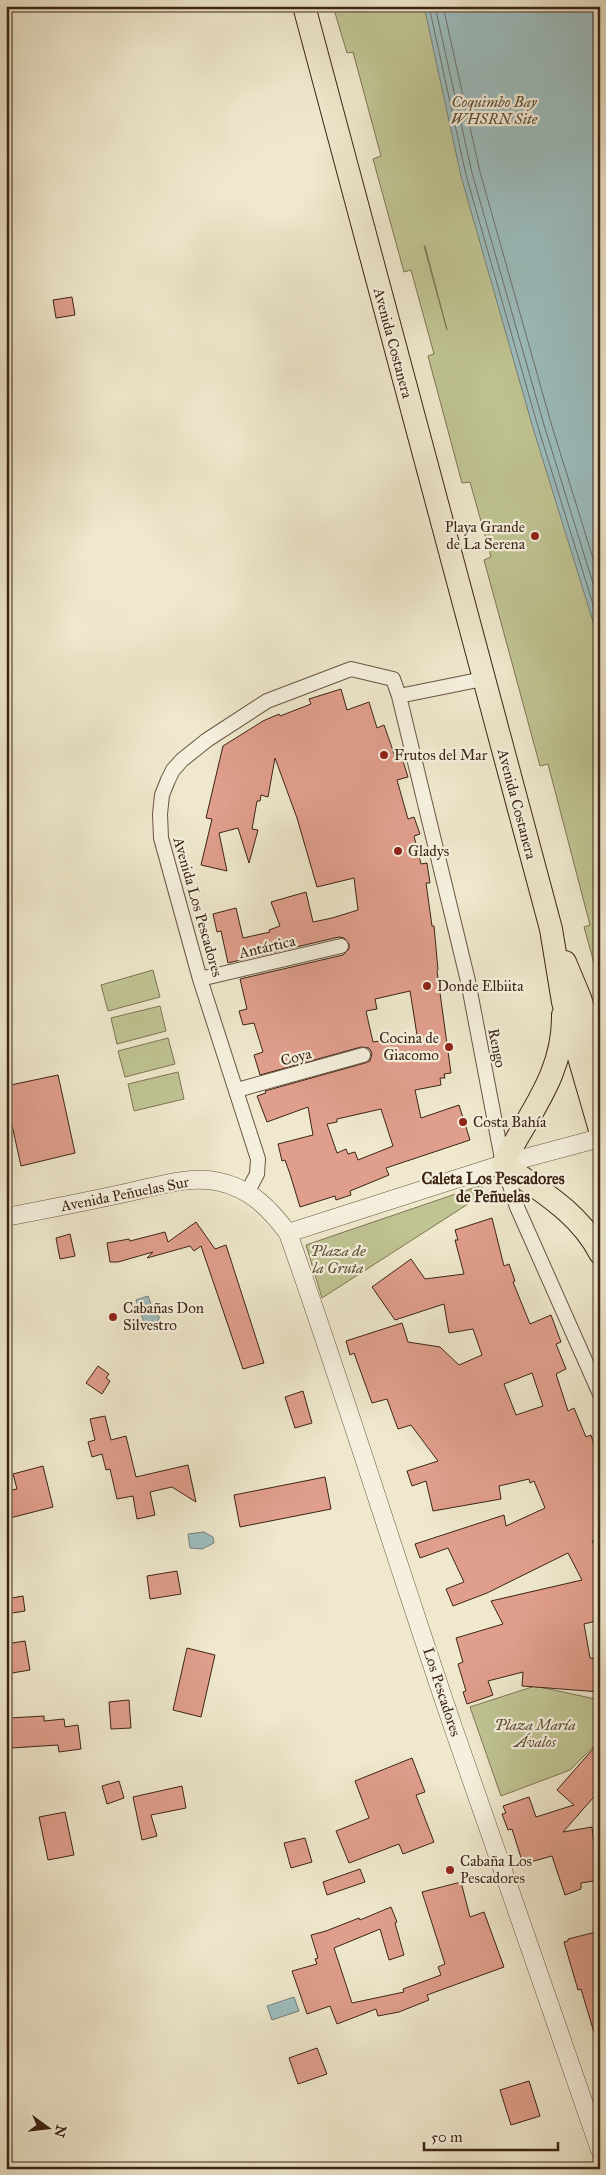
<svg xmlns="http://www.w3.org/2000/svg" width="606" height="2175" font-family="'IM FELL Great Primer',serif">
<rect width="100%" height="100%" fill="#efe8cd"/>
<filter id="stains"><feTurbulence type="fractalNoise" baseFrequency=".004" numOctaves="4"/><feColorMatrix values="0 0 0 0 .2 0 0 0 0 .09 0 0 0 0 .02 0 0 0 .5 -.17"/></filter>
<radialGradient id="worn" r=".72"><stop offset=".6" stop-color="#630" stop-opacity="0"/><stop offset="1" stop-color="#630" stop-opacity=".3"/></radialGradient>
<!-- green -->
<path fill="#c0c493" stroke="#7e7454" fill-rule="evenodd" d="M333 6H585L600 66V962L594 963 584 927 590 925 548 764 540 766 484 560 491 557 470 482 462 483 428 356 434 354 411 270 404 272 373 159 381 156 353 52 347 53ZM424 246H425L447 330Z
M153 970 160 997 108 1011 101 985Z
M160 1006 166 1031 117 1044 111 1018Z
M168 1038 175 1064 125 1077 118 1051Z
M178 1072 184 1099 134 1111 128 1084Z
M482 1185V1195L322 1298 306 1245Z
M535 1686 600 1700V1740L570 1770 501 1796 470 1707Z"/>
<!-- water -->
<path fill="#9dbec0" stroke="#76807c" d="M424 6H600V644L533 428 461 176Z
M148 1296 155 1315 159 1316V1320L145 1325 136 1300Z
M204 1532 213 1537 214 1543 202 1549 190 1548 188 1534Z
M294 1997 299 2011 272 2020 267 2006Z"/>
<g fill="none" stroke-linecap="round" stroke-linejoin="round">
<!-- shore -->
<path stroke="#6c716a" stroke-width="1" d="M429 6 466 175 538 427 600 627
M435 6 472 173 544 425 600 606
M443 6 480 172 551 423 600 581"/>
</g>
<!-- building -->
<path fill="#e09e8c" stroke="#3c2415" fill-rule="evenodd" d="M72 297 75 315 56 318 53 300Z
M341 689 347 710 369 702 377 728 384 725 396 759 402 758 408 777 397 780 408 819 414 817 420 834 414 836 421 864 427 863 430 883H426L432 926H434L438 970 437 971 451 1073 444 1074 445 1078H440L441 1085 415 1090 421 1118 459 1105 470 1140 386 1168 389 1175 350 1191 351 1195 336 1200 335 1196 300 1207 290 1174 285 1160 282 1161 278 1144 313 1135 308 1107 267 1122 257 1096 266 1093 265 1091 365 1063 370 1061 372 1053 369 1048 361 1047 260 1075 254 1055 263 1052 254 1023 243 1025 239 1011 247 1009 240 979 343 955 349 949V944L344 938 339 937 228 963 221 931 217 932 213 914 236 908 243 938 270 932 269 930 280 926 271 902 306 892 313 922 332 918 358 910 354 878 317 887 297 818 275 758 268 797 261 795 260 801H257L252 829 258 830 249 863 238 828 219 833 227 871 201 865 212 819 206 818 223 746 263 721 279 714 280 716 311 704 309 699ZM410 991 417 1035 373 1042 366 1011 377 1009 375 999ZM381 1109 393 1146 358 1160 355 1152 348 1154 346 1149 337 1153 327 1124 337 1122V1119Z
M58 1075 75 1153 21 1166 6 1098V1086Z
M492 1218 504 1266 509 1264 515 1281 513 1282 530 1324 551 1315 561 1342 556 1344 566 1369 556 1374 568 1411 574 1408 586 1437 591 1435 600 1464V1538L592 1541 600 1556V1620L584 1624 590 1658 600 1659V1692L522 1686 523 1672 488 1681 493 1695 467 1704 463 1692 466 1691 458 1664 463 1662 456 1638 503 1624 491 1601 582 1580 568 1553 487 1593 453 1606 446 1589 464 1582 448 1548 420 1558 415 1544 504 1515 506 1526 545 1508 534 1481 530 1483 529 1479 499 1486 501 1499 433 1511 426 1481 412 1486 407 1471 438 1461 411 1425 398 1429 387 1399 372 1403 354 1353 350 1355 346 1341 402 1323 408 1342 440 1347 459 1365 482 1355 473 1329 449 1333 444 1304 395 1320 372 1287 411 1259 425 1279 464 1274 455 1240H458L455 1230ZM532 1373 543 1406 516 1415 504 1384Z
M196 1222 215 1249 226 1245 264 1363 243 1369 201 1246 194 1251 190 1246 147 1258 153 1252 118 1262H110L107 1243 129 1239 130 1241 165 1232 168 1242Z
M70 1234 75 1256 60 1259 56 1238Z
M98 1366 109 1374 106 1378 110 1381 102 1394 86 1383Z
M303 1391 312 1423 295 1428 285 1397Z
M105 1416 111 1440 126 1436 136 1477 188 1465 196 1502 172 1487 150 1492 155 1515 137 1519 133 1496 117 1499 110 1469 106 1470 102 1454 92 1457 88 1442 95 1440 90 1419Z
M43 1466 53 1507 6 1519V1491L17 1489 13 1474Z
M325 1477 331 1509 240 1527 234 1495Z
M177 1571 181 1594 150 1599 147 1576Z
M23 1596 25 1611 6 1614V1599Z
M25 1641 30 1670 6 1674V1644Z
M187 1648 215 1655 201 1717 173 1710Z
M129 1700 131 1728 111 1729 109 1702Z
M44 1716V1721L64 1719 65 1727 78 1725 81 1749 59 1752 58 1745 12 1748 10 1718Z
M600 1741V1790L563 1832 592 1827 595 1852 600 1851V1880L581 1883V1889L565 1895 552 1856 523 1864 512 1829 508 1830 502 1814 506 1813 503 1806 529 1797 536 1817 574 1805 557 1790Z
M412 1758 425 1792 416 1795 434 1842 403 1854 399 1844 349 1863 336 1831 369 1818 355 1781Z
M119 1781 124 1798 107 1804 102 1786Z
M182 1786 186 1808 151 1815 157 1836 142 1840 133 1797Z
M65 1812 74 1855 48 1860 39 1817Z
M305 1838 312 1862 291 1868 284 1843Z
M360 1869 365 1882 327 1895 323 1882Z
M461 1882 470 1917 484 1912 504 1967 427 1995 429 2000 399 2012 378 2016 376 2009 337 2024 330 2006 307 2014 292 1971 317 1964 315 1959 318 1958 311 1935 326 1931 359 1918 360 1920 391 1907 397 1922 395 1923 404 1955 389 1960 380 1929 334 1948 352 2003 404 1992 403 1989 441 1975 438 1967 445 1964 422 1892Z
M600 1931V2039H596L581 1989 578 1990 564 1942 568 1941V1939Z
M317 2048 327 2074 298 2084 289 2058Z
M529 2081 540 2116 511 2125 500 2090Z"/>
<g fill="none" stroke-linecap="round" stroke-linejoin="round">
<defs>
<path id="minor" d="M399 696 483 679
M200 979 341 946
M237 1090 363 1055
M247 1193 257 1174 258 1159 200 979 161 838 160 814 162 795 168 780 173 770 182 760 207 740 267 701 351 669 393 679 399 696 468 981 503 1164 517 1207 600 1394"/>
<path id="tertiary" d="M6 1217C48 1209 89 1201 130 1192 158 1186 191 1175 220 1182 251 1189 270 1209 288 1233 346 1397 397 1563 453 1727 502 1868 552 2009 600 2150
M288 1233 503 1164 600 1138"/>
<path id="primary" d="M304 6 551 929 563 1002 600 1130
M565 962 580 998 600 1062
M563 1015C564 1075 528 1114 503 1164 539 1190 579 1212 600 1253"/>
</defs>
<!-- minor casing -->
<use href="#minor" stroke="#695543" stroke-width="16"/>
<!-- tertiary casing -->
<use href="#tertiary" stroke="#695543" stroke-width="19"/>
<!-- primary casing -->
<use href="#primary" stroke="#3c2415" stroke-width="24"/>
<!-- minor -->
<use href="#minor" stroke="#f5f0de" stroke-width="14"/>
<!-- tertiary -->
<use href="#tertiary" stroke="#f5f0de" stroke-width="18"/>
<!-- primary -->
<use href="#primary" stroke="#efe8cd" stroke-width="22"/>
</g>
<!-- markers -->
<g fill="#8f2418" stroke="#f5f0de" stroke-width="2">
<circle cx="535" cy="536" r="5"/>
<circle cx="384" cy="755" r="5"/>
<circle cx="398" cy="851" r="5"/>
<circle cx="427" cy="986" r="5"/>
<circle cx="449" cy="1047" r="5"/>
<circle cx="463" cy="1122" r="5"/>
<circle cx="113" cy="1317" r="5"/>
<circle cx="450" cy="1870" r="5"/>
</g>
<g text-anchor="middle" stroke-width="4.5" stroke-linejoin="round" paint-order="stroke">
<!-- park labels -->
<g font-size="15" font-style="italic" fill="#5d4c34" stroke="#f5f0de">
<text x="494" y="107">Coquimbo Bay<tspan x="494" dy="17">WHSRN Site</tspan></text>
<text x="338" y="1256">Plaza de<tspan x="338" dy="17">la Gruta</tspan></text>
<text x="535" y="1730">Plaza María<tspan x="535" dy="17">Ávalos</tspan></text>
</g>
<!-- street labels -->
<g font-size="15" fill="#3c2415" stroke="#f5f0de">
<text transform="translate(393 343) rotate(75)" y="5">Avenida Costanera</text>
<text transform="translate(517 804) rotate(75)" y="5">Avenida Costanera</text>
<text transform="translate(198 907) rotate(74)" y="5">Avenida Los Pescadores</text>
<text transform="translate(267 947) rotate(-13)" y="5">Antártica</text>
<text transform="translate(497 1048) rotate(79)" y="5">Rengo</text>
<text transform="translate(296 1057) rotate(-15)" y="5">Coya</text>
<text transform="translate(125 1194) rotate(-11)" y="5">Avenida Peñuelas Sur</text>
<text transform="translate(442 1692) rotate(72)" y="5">Los Pescadores</text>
</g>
<!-- poi labels -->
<g font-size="15" fill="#3c2415" stroke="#f5f0de" text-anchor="start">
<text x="525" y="532" text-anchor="end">Playa Grande<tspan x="525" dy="17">de La Serena</tspan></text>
<text x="394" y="760">Frutos del Mar</text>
<text x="408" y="856">Gladys</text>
<text x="437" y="991">Donde Elbiita</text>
<text x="439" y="1043" text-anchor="end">Cocina de<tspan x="439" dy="17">Giacomo</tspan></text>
<text x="473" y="1127">Costa Bahía</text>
<text x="123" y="1313">Cabañas Don<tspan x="123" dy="17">Silvestro</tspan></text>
<text x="460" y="1866">Cabaña Los<tspan x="460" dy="17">Pescadores</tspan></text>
</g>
<!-- neighbourhood labels -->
<g font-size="16" font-weight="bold" fill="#3c2415" stroke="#f5f0de">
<text x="493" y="1184">Caleta Los Pescadores<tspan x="493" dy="18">de Peñuelas</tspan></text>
</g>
</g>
<!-- margin -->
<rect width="606" height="2175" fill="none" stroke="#efe8cd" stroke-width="25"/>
<rect x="8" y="8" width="591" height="2160" fill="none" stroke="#3c2415" stroke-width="2.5"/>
<rect x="12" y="12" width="581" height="2150" fill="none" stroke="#3c2415"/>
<!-- north arrow -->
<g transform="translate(48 2128) rotate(105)" stroke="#f5f0de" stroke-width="4" paint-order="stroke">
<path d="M0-4L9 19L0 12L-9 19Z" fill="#3c2415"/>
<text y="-8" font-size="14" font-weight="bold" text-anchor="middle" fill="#3c2415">N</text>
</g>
<!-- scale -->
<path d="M424 2142v8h134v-8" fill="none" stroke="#3c2415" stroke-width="2.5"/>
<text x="431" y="2142" font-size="15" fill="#3c2415" stroke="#f5f0de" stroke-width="4" paint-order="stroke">50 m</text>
<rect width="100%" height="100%" filter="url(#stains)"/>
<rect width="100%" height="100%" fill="url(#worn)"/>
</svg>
